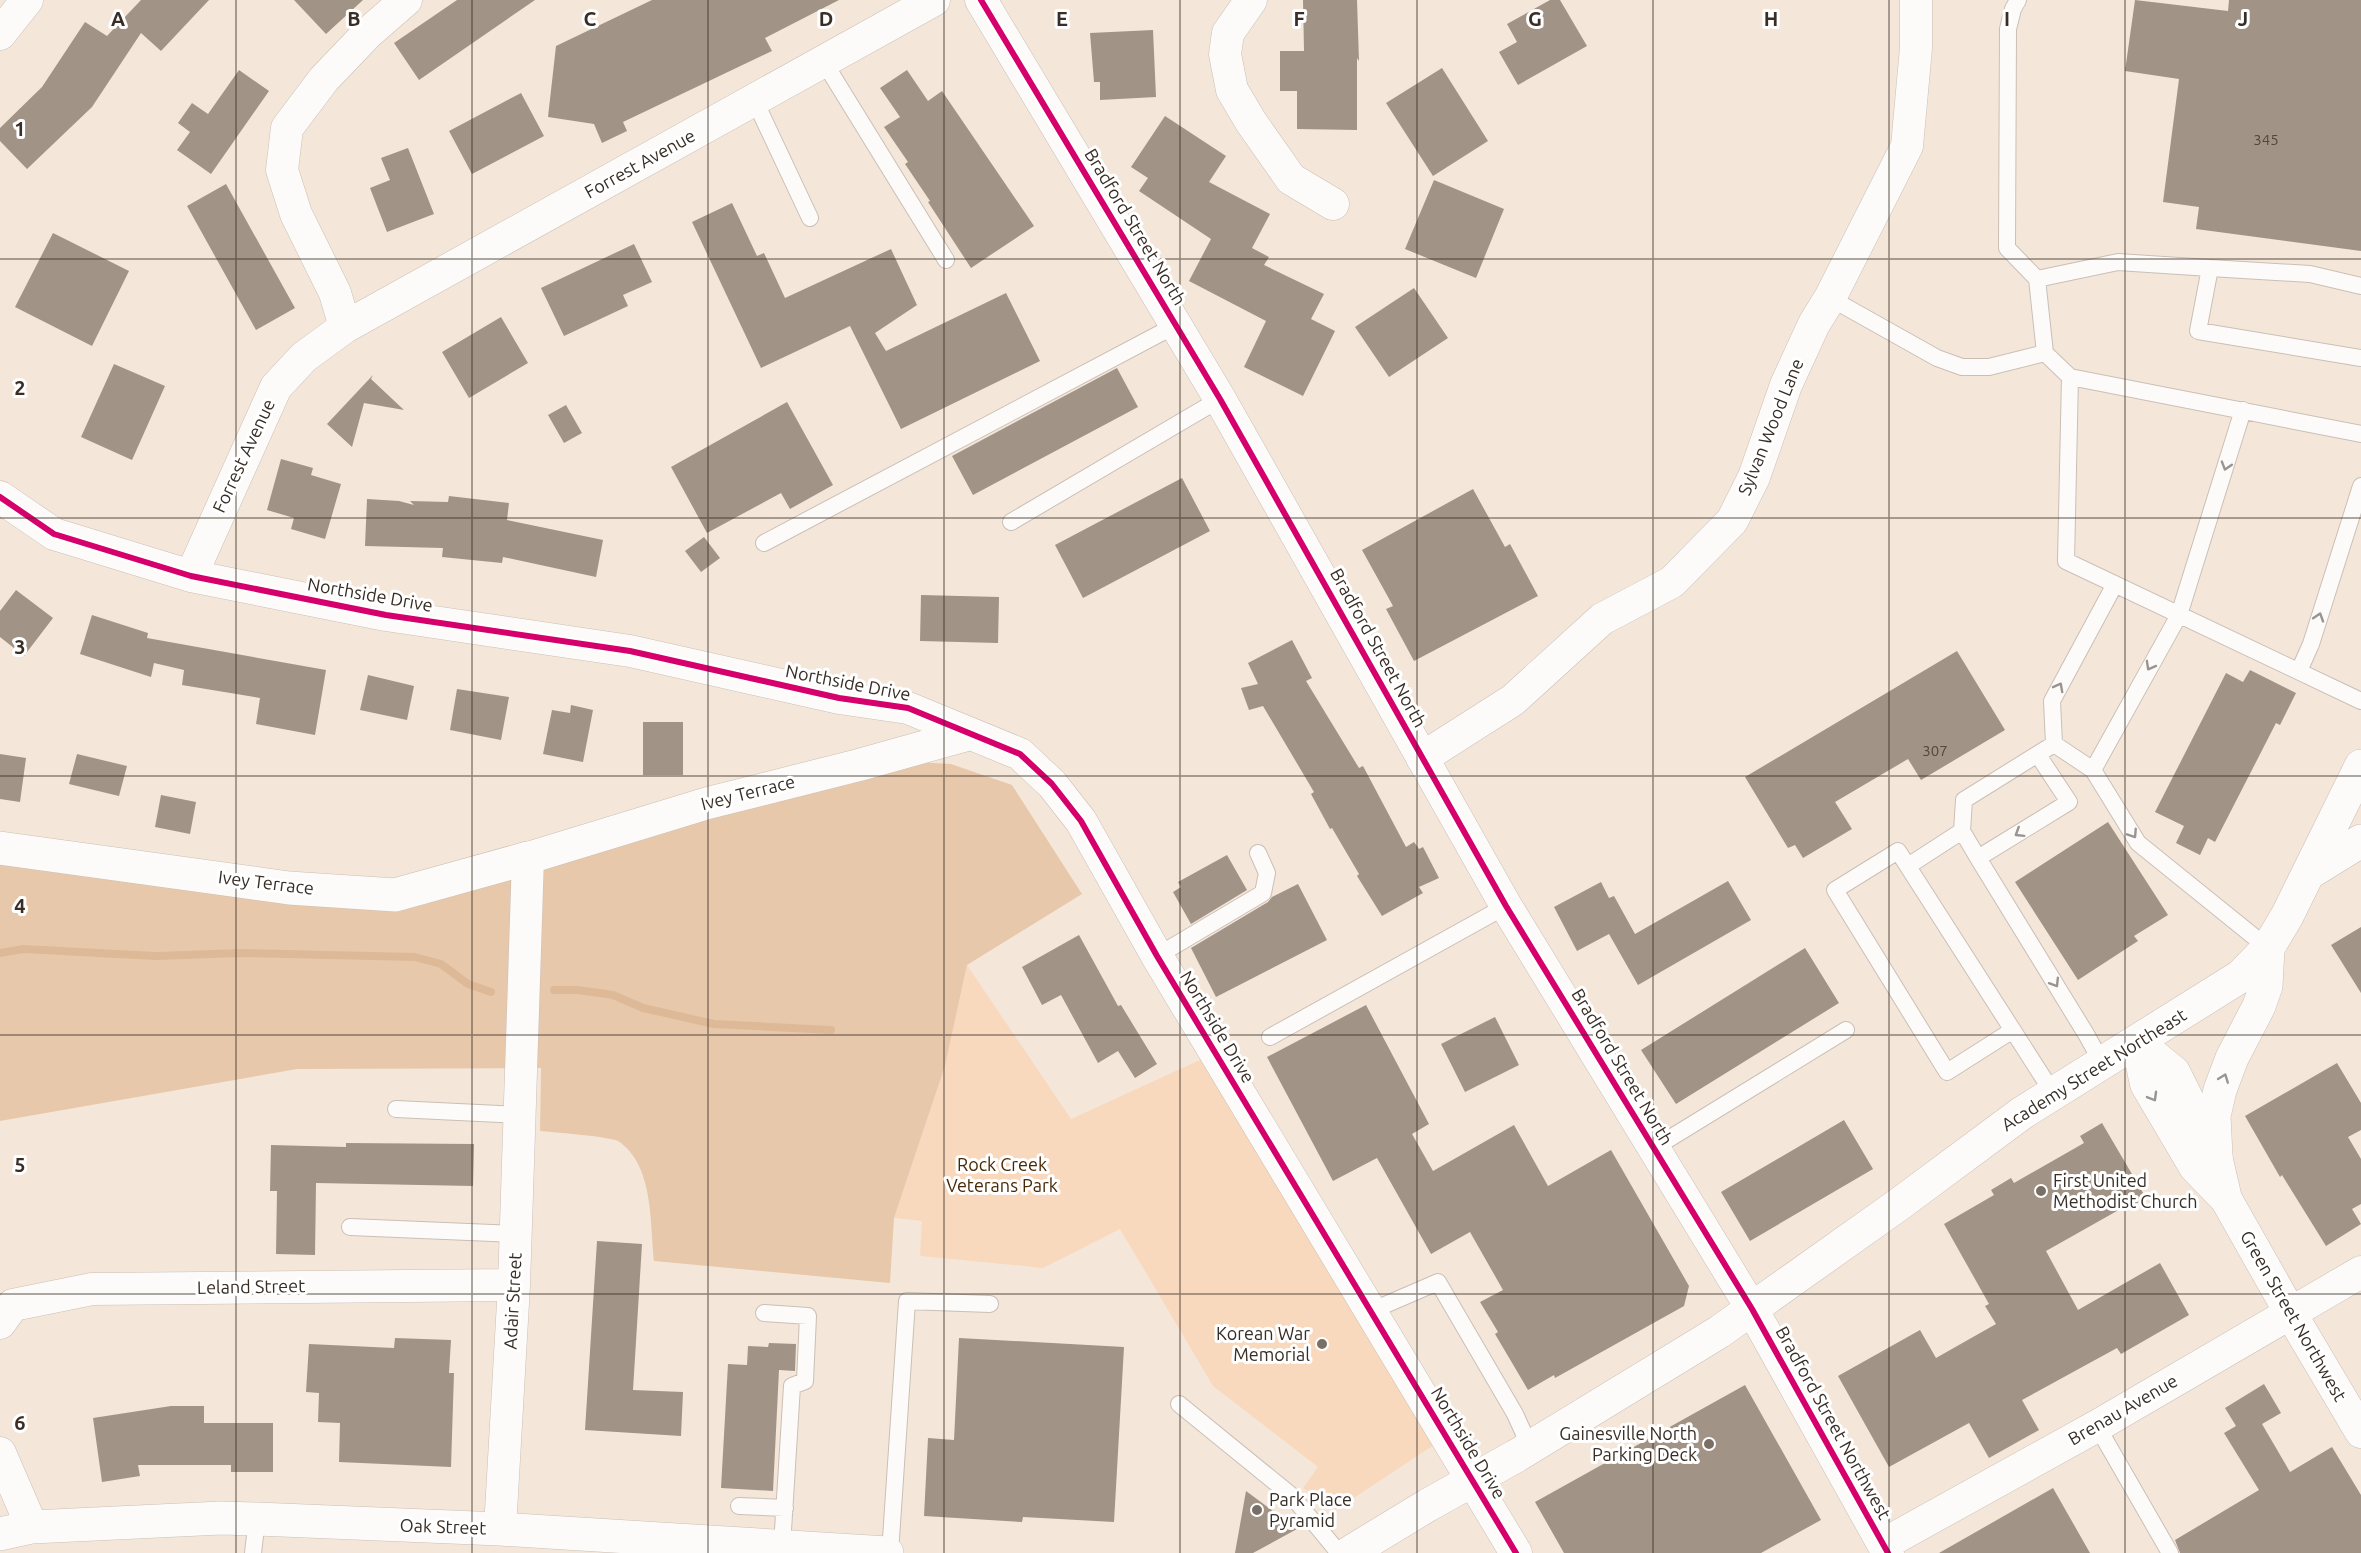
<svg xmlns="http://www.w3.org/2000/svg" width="2361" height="1553" font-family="Ubuntu,sans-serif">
<rect width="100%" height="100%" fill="#f4e7da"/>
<!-- green -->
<path fill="#f8d9be" d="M967 965 1071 1119 1215 1053 1446 1437 1334 1511 1303 1488 1318 1467 1213 1386 1120 1229 1043 1268 920 1256 922 1221 894 1218 945 1066Z"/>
<!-- forest -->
<path fill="#e8c8ab" d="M880 760 951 764 1012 785 1082 894 967 965 945 1066 894 1218 890 1283 654 1261C650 1223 654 1165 618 1141 611 1137 553 1132 540 1131L541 1068 297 1069 0 1121V849L395 895Z"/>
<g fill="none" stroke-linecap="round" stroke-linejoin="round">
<!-- stream -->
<path stroke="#deb997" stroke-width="8" d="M0 953 23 949 156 956 241 953 415 957 441 964 468 984 491 992
M554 990H578L613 995 643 1008 714 1024 831 1030"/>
</g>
<!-- building -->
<path fill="#a19385" d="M141 0H209L161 51 141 33 92 107 27 169 0 141V128L42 87 85 22 107 36Z
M294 0H363L326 34Z
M457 0H535L419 80 394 43Z
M652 0H839L765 38 772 51 623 122 627 131 602 143 594 124 548 117 556 46Z
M1303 0H1357L1359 61 1357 58V130L1297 129V91H1280V51H1304Z
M1550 0H1560L1587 46 1518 85 1499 52 1517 42 1507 24Z
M2135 0 2228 11 2229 0H2361V251L2196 229 2199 207 2163 202 2179 79 2125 71Z
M1153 30 1156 97 1100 100V82H1094L1090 33Z
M1442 68 1488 141 1433 176 1386 103Z
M239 70 269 91 211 174 177 150 190 132 178 123 192 103 208 114Z
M907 70 928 101 942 91 1034 226 971 268 928 202 930 201 905 164 908 162 884 127 900 117 880 88Z
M521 93 544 136 472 174 449 131Z
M1165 116 1226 156 1209 182 1270 214 1252 248 1269 257 1264 265 1324 294 1311 319 1335 331 1303 396 1244 367 1266 321 1189 281 1211 239 1139 191 1148 178 1131 167Z
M408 148 434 214 387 232 370 188 390 180 381 158Z
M1434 180 1504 209 1476 278 1405 249Z
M226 184 295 308 256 330 187 206Z
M732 203 757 256 764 253 785 298 891 249 917 305 875 333 886 351 1006 293 1040 361 901 429 850 326 761 368 692 222Z
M53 233 129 271 92 346 15 307Z
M634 244 652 282 623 295 628 306 564 336 541 288Z
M1414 288 1448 338 1389 377 1355 327Z
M501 317 528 363 469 398 442 352Z
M114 364 165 386 132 460 81 437Z
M1117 368 1138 407 973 495 952 456Z
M373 375 371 379 404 410 364 403 352 447 327 424Z
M787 402 833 485 790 509 781 493 707 533 671 467Z
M566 405 582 433 564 443 548 415Z
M281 459 313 468 311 475 341 484 325 539 291 529 294 518 267 510Z
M1182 478 1210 531 1083 598 1055 545Z
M1473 489 1505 547 1510 544 1538 596 1414 661 1386 609 1393 606 1362 550Z
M449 496 509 503 507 520 603 540 596 577 503 557 502 563 442 557 443 548 365 546 367 499 399 501 414 505 410 501 448 502Z
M704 537 720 558 701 572 685 551Z
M16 590 53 618 24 656 0 637V611Z
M921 595 999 597 998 643 920 641Z
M92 615 148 633 147 638 326 670 315 735 256 724 260 698 182 685 184 670 154 663 151 677 80 654Z
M1292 640 1312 678 1306 681 1359 768 1363 766 1406 847 1414 842 1419 849 1423 847 1439 878 1419 887 1423 893 1382 916 1357 876 1359 874 1332 828 1330 829 1311 794 1314 792 1263 706 1249 710 1241 688 1258 684 1248 663Z
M1957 651 2005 730 1921 780 1908 759 1835 802 1852 829 1803 858 1795 845 1788 848 1745 777Z
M2250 670 2296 693 2280 725 2276 723 2215 842 2208 838 2200 855 2176 843 2184 826 2155 812 2226 673 2243 682Z
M368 675 414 686 407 720 360 710Z
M457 689 509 697 501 740 450 730Z
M571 705 593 710 583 762 543 754 552 710 570 713Z
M643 722H683V775H643Z
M0 754 26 758 20 802 0 799Z
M77 754 127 766 119 796 69 784Z
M161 795 196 802 190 834 155 827Z
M2108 822 2168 915 2134 936 2138 941 2078 980 2015 882Z
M1227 855 1247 890 1191 924 1173 892 1181 887 1178 882Z
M1728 881 1751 920 1638 985 1609 934 1577 951 1554 907 1601 882 1609 898 1614 896 1635 934Z
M1298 884 1327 940 1216 997 1191 948 1268 902 1272 897Z
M2361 927V993L2331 945Z
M1079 935 1118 1006 1121 1005 1157 1064 1135 1078 1118 1051 1098 1063 1061 995 1042 1005 1022 967Z
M1805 948 1839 1003 1676 1104 1641 1050Z
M1366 1005 1429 1124 1412 1134 1433 1171 1514 1125 1548 1186 1611 1150 1689 1286 1684 1306 1555 1378 1554 1375 1528 1390 1495 1334 1498 1332 1480 1302 1503 1290 1470 1232 1431 1254 1377 1158 1333 1181 1267 1057Z
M1495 1017 1519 1065 1465 1092 1441 1044Z
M2337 1063 2361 1103V1130L2348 1137 2361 1159V1204L2352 1209 2361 1224 2326 1246 2282 1175 2280 1177 2245 1116Z
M1844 1120 1873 1169 1750 1241 1721 1192Z
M2102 1123 2146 1198 2125 1210 2124 1207 2046 1251 2078 1310 2160 1263 2189 1315 2121 1354 2117 1348 2022 1400 2039 1430 1989 1458 1969 1423 1889 1467 1838 1376 1920 1330 1936 1358 1996 1324 1985 1306 1989 1304 1944 1224 1994 1195 1991 1190 2011 1178 2014 1183 2084 1143 2080 1136Z
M346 1143 474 1144 473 1186 316 1183 315 1255 276 1254 277 1191H270L271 1145 346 1147Z
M597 1241 642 1244 633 1390 683 1392 681 1436 585 1430Z
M395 1338 451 1340 449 1373H454L451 1467 339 1462 340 1423 318 1422 319 1393 306 1392 309 1344 394 1348Z
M959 1338 1124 1347 1114 1522 1023 1517 1022 1522 924 1516 928 1438 954 1440Z
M769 1343 796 1344 795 1371 779 1370 773 1491 721 1488 728 1364 747 1365 748 1346 768 1347Z
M2264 1384 2281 1413 2262 1424 2290 1472 2332 1447 2361 1495V1553H2180L2175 1540 2259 1490 2224 1433 2236 1426 2225 1408Z
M1745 1385 1821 1520 1761 1553H1564L1535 1502Z
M171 1406H204V1423H273V1472H231V1465H138L140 1476 102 1482 93 1418Z
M2053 1488 2090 1553H1939Z
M1246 1491 1297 1529 1253 1553H1235Z"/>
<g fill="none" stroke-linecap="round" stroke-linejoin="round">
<defs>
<path id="service" d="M2018 0 2013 9 2008 29 2007 248 2037 279 2045 353 2070 377
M824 62 946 260
M755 101 810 218
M2210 268 2310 274 2361 286
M2037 279 2118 262 2210 268 2198 331 2361 358
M1830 298 1937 358 1962 367H1989L2045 353
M2243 410 2179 615 2093 770 2138 843 2268 948
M2361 434 2070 377 2066 561 2361 701
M1011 522 1220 399
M764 543 1176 325
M2299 671 2311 644 2361 486
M2054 744 2052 701 2115 584
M2038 755 2069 802 1978 858 2086 1034 2102 1063
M1978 858 1962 831 1964 800 2054 744 2093 770
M1908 866 1962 831
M1157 956 1263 893 1267 873 1258 853
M2013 1030 1947 1072 1835 890 1898 851 2053 1093
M1270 1037 1506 906
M396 1109 520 1115
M1654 1148 1846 1030
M350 1227 516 1234
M1371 1311 1438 1282 1515 1414 1530 1447
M764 1313 808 1316 805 1381 792 1386 782 1546
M1179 1404 1292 1496 1339 1553
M2097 1426 2170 1553
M739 1506 785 1508
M253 1553 257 1519
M890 1553 907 1301 990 1304"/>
<path id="minor" d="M981 0 1220 399 1506 906 1752 1309 1888 1553
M1251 0 1228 33 1225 54 1232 90 1251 122 1291 179 1333 204
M0 34 27 0
M345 327 335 293 296 214 282 170 287 128 324 79 368 33 406 0
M0 497 54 534 191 576 386 615 630 651 839 698 908 708 1020 754 1052 784 1081 821 1157 956 1516 1553
M191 576 276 387 304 357 345 327 934 0
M1422 758 1513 700 1602 619 1672 582 1732 521 1754 477 1786 385 1814 324 1830 298 1907 146 1916 48V0
M2137 1042 2174 1072 2216 1156 2226 1199 2291 1314 2361 1432
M2137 1042 2146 1084 2195 1167 2226 1199
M0 1323 13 1305 92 1289 514 1285
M0 1453 32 1527
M500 1529 514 1285 528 858 708 803 859 765 970 734
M1884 1544 2097 1426 2361 1272"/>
<path id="tertiary" d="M0 848 289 888 395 895 528 858
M2216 1156 2214 1116 2220 1090 2232 1058 2259 1006 2266 986 2268 948
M0 1534 32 1527 221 1518 257 1519 500 1529 887 1553
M1349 1553 1428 1505 1516 1456 1719 1332 1898 1205 2022 1113 2241 976 2268 948 2287 916 2361 766"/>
<path id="trunk" d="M2309 873 2361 841"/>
</defs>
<!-- service casing -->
<use href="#service" stroke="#cabfb6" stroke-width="18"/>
<!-- minor casing -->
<use href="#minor" stroke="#cabfb6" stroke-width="33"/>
<!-- tertiary casing -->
<use href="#tertiary" stroke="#cabfb6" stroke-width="34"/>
<!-- trunk casing -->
<use href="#trunk" stroke="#cabfb6" stroke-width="34"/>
<!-- service -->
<use href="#service" stroke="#fdfbf9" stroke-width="16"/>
<!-- minor -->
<use href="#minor" stroke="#fdfbf9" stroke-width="32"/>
<!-- tertiary -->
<use href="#tertiary" stroke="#fdfbf9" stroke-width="33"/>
<!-- trunk -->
<use href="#trunk" stroke="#fdfbf9" stroke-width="33"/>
<defs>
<path id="cycleway" d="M981 0 1220 399 1506 906 1752 1309 1888 1553
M0 497 54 534 191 576 386 615 630 651 839 698 908 708 1020 754 1052 784 1081 821 1157 956 1516 1553"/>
</defs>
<!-- cycleway casing -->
<use href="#cycleway" stroke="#fff" stroke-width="10"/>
<!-- cycleway -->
<use href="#cycleway" stroke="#d6006c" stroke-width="6"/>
</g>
<!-- one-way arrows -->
<defs><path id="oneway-chevron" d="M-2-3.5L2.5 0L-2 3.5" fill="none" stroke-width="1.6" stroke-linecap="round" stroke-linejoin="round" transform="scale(1.5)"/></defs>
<g stroke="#9a9490">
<use href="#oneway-chevron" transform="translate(2226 466) rotate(107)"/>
<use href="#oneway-chevron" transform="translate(2319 617) rotate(-72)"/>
<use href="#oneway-chevron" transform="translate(2150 666) rotate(119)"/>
<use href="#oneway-chevron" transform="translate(2059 687) rotate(-62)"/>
<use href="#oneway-chevron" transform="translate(2019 833) rotate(148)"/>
<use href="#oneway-chevron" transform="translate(2133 834) rotate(57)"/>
<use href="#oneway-chevron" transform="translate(2055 983) rotate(58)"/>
<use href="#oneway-chevron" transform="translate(2224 1078) rotate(-69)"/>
<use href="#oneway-chevron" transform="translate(2153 1097) rotate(60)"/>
</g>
<!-- grid -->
<path fill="none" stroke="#382e26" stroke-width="1.5" stroke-opacity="0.55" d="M236 0V1553M472 0V1553M708 0V1553M944 0V1553M1180 0V1553M1417 0V1553M1653 0V1553M1889 0V1553M2125 0V1553M0 259H2361M0 518H2361M0 776H2361M0 1035H2361M0 1294H2361"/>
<!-- markers -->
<g fill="#7a6f65" stroke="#fff" stroke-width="2">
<circle cx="2041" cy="1191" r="6"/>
<circle cx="1322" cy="1344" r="6"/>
<circle cx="1709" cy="1444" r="6"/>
<circle cx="1257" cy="1510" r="6"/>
</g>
<g text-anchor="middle" stroke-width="6" stroke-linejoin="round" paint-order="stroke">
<!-- number labels -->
<g font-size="15" fill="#52473e">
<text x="2266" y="145">345</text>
<text x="1935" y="756">307</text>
</g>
<!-- street labels -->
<g font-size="18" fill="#382e26" stroke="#fff">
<text transform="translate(640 164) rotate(-29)" y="6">Forrest Avenue</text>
<text transform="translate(1135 227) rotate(59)" y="6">Bradford Street North</text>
<text transform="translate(1771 427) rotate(-68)" y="6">Sylvan Wood Lane</text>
<text transform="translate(244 456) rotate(-65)" y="6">Forrest Avenue</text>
<text transform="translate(370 595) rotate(10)" y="6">Northside Drive</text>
<text transform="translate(1378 648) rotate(61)" y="6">Bradford Street North</text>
<text transform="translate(848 683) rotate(11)" y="6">Northside Drive</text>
<text transform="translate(748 793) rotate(-14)" y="6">Ivey Terrace</text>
<text transform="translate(266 883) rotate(7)" y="6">Ivey Terrace</text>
<text transform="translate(1217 1027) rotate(59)" y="6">Northside Drive</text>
<text transform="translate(1622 1067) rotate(59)" y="6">Bradford Street North</text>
<text transform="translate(2094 1070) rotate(-32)" y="6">Academy Street Northeast</text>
<text transform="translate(251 1287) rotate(-1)" y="6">Leland Street</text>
<text transform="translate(513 1301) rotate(-87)" y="6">Adair Street</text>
<text transform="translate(2293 1316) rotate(60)" y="6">Green Street Northwest</text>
<text transform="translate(2123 1410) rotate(-30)" y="6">Brenau Avenue</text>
<text transform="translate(1833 1423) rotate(61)" y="6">Bradford Street Northwest</text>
<text transform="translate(1468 1443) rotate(59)" y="6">Northside Drive</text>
<text transform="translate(443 1527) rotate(2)" y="6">Oak Street</text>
</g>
<!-- park labels -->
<g font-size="18" fill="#482906" stroke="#fff">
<text x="1002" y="1171">Rock Creek<tspan x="1002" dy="21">Veterans Park</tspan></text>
</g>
<!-- poi labels -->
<g font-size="18" fill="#382e26" stroke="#fff" text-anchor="start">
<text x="2053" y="1187">First United<tspan x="2053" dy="21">Methodist Church</tspan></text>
<text x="1310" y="1340" text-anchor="end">Korean War<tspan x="1310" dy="21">Memorial</tspan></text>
<text x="1697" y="1440" text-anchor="end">Gainesville North<tspan x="1697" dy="21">Parking Deck</tspan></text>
<text x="1269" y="1506">Park Place<tspan x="1269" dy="21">Pyramid</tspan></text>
</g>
</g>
<g font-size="20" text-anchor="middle" font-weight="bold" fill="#382e26" stroke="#fff" stroke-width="6" stroke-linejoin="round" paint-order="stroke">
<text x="118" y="26">A</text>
<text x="354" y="26">B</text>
<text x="590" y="26">C</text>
<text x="826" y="26">D</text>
<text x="1062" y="26">E</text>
<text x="1299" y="26">F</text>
<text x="1535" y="26">G</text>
<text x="1771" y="26">H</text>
<text x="2007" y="26">I</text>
<text x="2243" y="26">J</text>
<text x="20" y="136">1</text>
<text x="20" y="395">2</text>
<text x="20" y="654">3</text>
<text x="20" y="913">4</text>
<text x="20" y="1172">5</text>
<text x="20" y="1430">6</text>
</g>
</svg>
